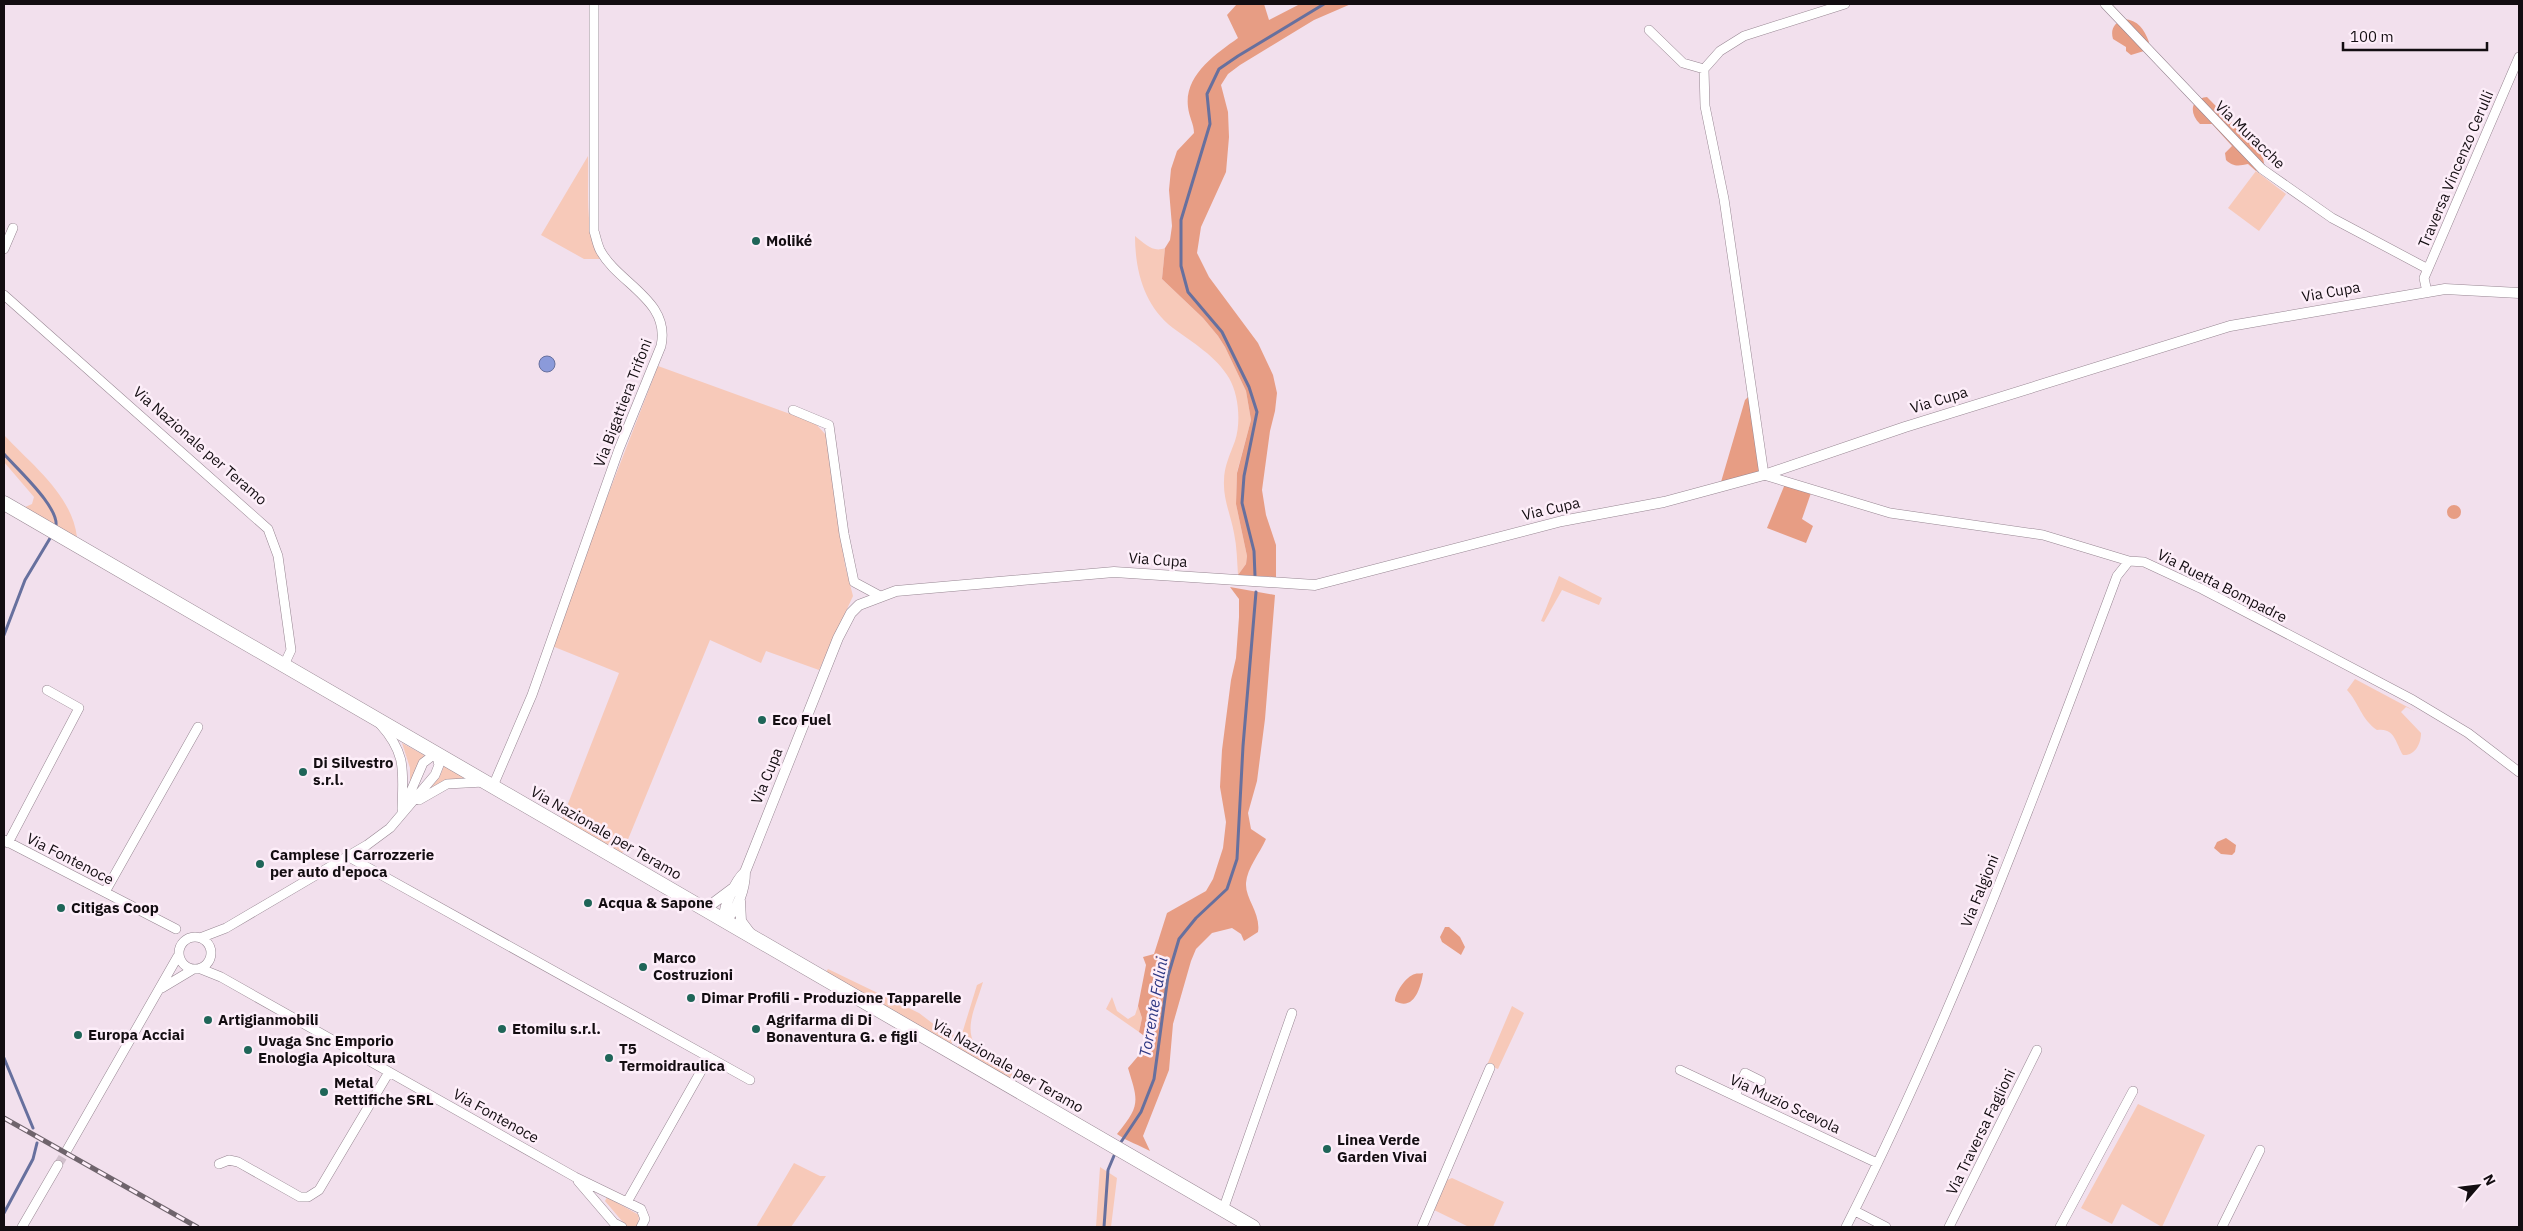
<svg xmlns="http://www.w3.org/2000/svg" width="2523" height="1231" font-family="'IBM Plex Sans',sans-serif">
<rect width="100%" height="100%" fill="#f2e0ed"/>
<!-- green -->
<path fill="#f7c9b9" d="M588 156C589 189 584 229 600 259H584L541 235Z
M2256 171 2286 194 2259 231 2228 208Z
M1135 236C1145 244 1153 253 1165 248L1162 279 1203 318 1218 336 1225 347 1246 391 1251 420 1237 472 1236 504 1247 556 1246 564 1238 575C1237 561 1237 547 1234 533 1231 516 1223 499 1224 481 1224 466 1230 455 1235 441 1241 423 1239 395 1229 378 1216 356 1193 343 1173 328 1144 306 1135 270 1135 236Z
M658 366 815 423 826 435 845 565 853 596 819 670 766 651 761 663 710 640 622 854 562 819 619 673 552 646 587 549Z
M4 435C32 465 72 495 77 537L23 508 32 504 34 497 4 462Z
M1559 576 1602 598 1599 605 1562 590 1544 622 1541 621Z
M2355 679 2415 711 2406 707 2401 712 2421 733C2421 744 2415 756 2403 755 2396 744 2395 727 2377 730 2361 719 2359 703 2347 690Z
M402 743 424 755 410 789V768Z
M444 766 465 778 443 781 429 789 439 778Z
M828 969 919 1013 944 1032 955 1035 951 1045 826 972Z
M983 982C974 1013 957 1038 990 1060 997 1064 1003 1069 1011 1071L1015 1082 957 1050 977 985Z
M1112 997 1117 1011 1128 1019 1135 1015 1138 1006 1142 1018 1139 1032 1106 1009Z
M1512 1006 1524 1013 1498 1069 1487 1065Z
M2138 1104 2205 1135 2162 1227 2122 1204 2112 1224 2081 1208Z
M794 1163 820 1176H826L791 1227H756Z
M1100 1167 1117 1178 1111 1227H1096Z
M1452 1178 1504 1202 1493 1227H1469L1434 1210 1447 1180Z
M607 1197 639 1215 638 1226 627 1227 605 1201Z"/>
<!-- forest -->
<path fill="#e79d84" d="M1237 4H1264L1269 20 1300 4H1351L1314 20 1240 65 1228 74 1221 85 1228 112 1229 137 1226 172 1201 227 1197 253 1209 277 1258 343 1273 375 1277 393 1275 411 1270 431 1262 490 1266 515 1276 545V577L1238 575 1246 564 1247 556 1236 504 1237 473 1251 420 1246 391 1225 347 1218 336 1203 318 1162 279 1165 248 1170 240 1172 226 1169 190 1171 169 1177 151 1194 133C1194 124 1189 117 1188 107 1184 75 1216 54 1238 38L1227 15Z
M2124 19C2138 20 2144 29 2149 42L2144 51 2131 55 2126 51V47L2113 39C2110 28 2115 23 2124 19Z
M2207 97 2262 153 2264 163 2256 171 2248 164C2239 166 2233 167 2226 160L2225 153 2232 146 2212 124H2200C2189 113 2190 99 2207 97Z
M1750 395 1761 471 1721 482 1745 400Z
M1785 484 1811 493 1802 519 1813 526 1806 543 1767 528Z
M2447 512a7 7 0 1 1 14 0a7 7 0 1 1-14 0Z
M1230 587 1275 595 1265 719 1257 781 1248 813 1251 829 1266 839C1260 853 1247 868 1246 883 1245 899 1261 913 1258 932L1244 941 1241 934 1232 928 1212 933 1196 949 1191 961 1173 1024 1169 1070 1143 1136 1150 1151C1139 1145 1128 1142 1117 1134 1141 1105 1138 1101 1128 1068L1151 1041 1139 1032 1142 1018 1138 1006 1146 965 1143 957 1154 954 1167 913 1206 891 1213 879 1223 848 1226 822 1220 787 1222 750 1231 680 1236 658 1239 617V599Z
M2226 838 2236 845 2235 852 2232 855 2221 854 2214 848 2217 842Z
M1445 927H1449L1460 937 1465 947 1461 955 1442 942 1440 937Z
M1423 973C1421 987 1414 1012 1395 1001 1395 993 1406 976 1415 974 1417 973 1420 974 1423 973Z"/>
<!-- water -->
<path fill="#8b9ada" stroke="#67709e" d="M539 364a8 8 0 1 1 16 0a8 8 0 1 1-16 0Z"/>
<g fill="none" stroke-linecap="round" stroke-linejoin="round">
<!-- stream -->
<path stroke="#67709e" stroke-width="3" d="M4 454C16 468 64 511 55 529
M1255 576 1254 551 1242 503 1244 476 1257 412 1249 387 1222 332 1188 292 1181 266V220L1210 124 1207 94 1219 69 1238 56 1324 4
M4 635 25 580 52 535
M4 1058 33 1128
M1119 1145 1141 1112 1154 1079 1168 976 1179 939 1196 918 1227 889 1237 859 1243 746 1256 592
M4 1213 33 1159 37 1143
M1104 1227 1108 1170 1116 1151"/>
<!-- minor-tunnel -->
<path stroke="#d1c0cc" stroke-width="9" stroke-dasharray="9 4.5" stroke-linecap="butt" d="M58 1165 67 1150"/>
<defs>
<path id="minor" d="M1845 4 1744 36 1720 51 1704 69 1705 106 1724 199 1764 475 1890 513 2043 535 2129 561 2144 562 2202 589 2413 700 2468 733 2519 772
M2105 4 2262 169 2332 218 2428 269
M1649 30 1683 63 1704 69
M4 249 13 228
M2427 292 2424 278 2519 57
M4 295 268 529 278 556 291 650 284 665
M793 410 829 425 844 534 854 582 880 596
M380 724C407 754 403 771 402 809
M493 786 532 695 619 449 661 346C671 300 618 284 600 250 597 244 596 237 594 231V4
M419 800 447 784 484 782
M4 840 176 929
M8 843 79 708 47 690
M349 857 750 1080
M105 892 198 727
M179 953a16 16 0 1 1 32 0a16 16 0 1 1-32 0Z
M200 938 226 928 367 845 390 828 435 775 439 765 436 753 423 763 402 812
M201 969 221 977 575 1177 641 1209 645 1219 641 1227
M162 988 192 970
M1680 1070 1877 1163
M1735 1096 1745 1073 1761 1081
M67 1150 178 956
M219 1164 229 1160 238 1162 300 1197H308L319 1190 389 1072
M578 1181 614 1223 622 1227
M627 1202 709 1057
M1223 1210 1292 1013
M1855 1211 1886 1227
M22 1227 58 1165
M1422 1227 1490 1068
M1846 1227C1952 1018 2035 796 2117 576L2129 561
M1949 1227 2037 1050
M2060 1227 2133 1091
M2222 1227 2260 1150"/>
<path id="tertiary" d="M745 872C736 880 721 910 725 920 738 911 745 887 745 872L838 638 851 613 859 605 896 591 1114 572 1315 585 1562 521 1664 502 1764 475 1905 427 2230 326 2445 289 2519 293
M740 901 741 921 750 933
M698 905 712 904 732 889"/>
<path id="primary" d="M4 503 1253 1227"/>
</defs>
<!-- minor casing -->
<use href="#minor" stroke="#978692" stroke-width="10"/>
<!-- tertiary casing -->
<use href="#tertiary" stroke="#978692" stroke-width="11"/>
<!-- primary casing -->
<use href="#primary" stroke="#978692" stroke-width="15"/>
<!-- minor -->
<use href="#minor" stroke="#fff" stroke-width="9"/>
<!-- tertiary -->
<use href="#tertiary" stroke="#fff" stroke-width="10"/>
<!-- primary -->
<use href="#primary" stroke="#fff" stroke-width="14"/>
<defs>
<path id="rail" d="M4 1118 197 1227"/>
</defs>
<!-- rail casing -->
<use href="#rail" stroke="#6f646c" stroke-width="5"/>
<!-- rail -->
<use href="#rail" stroke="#fdeef9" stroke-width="3" stroke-dasharray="9" stroke-linecap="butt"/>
</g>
<!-- markers -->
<g fill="#1f6558" stroke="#fdeef9" stroke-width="2">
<circle cx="756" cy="241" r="5"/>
<circle cx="762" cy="720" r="5"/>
<circle cx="303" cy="772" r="5"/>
<circle cx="260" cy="864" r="5"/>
<circle cx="588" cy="903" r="5"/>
<circle cx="61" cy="908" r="5"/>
<circle cx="643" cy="967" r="5"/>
<circle cx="691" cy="998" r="5"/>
<circle cx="208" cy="1020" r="5"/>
<circle cx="502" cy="1029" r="5"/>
<circle cx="756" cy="1029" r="5"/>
<circle cx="78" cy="1035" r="5"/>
<circle cx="248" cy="1050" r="5"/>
<circle cx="609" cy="1058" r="5"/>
<circle cx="324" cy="1092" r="5"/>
<circle cx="1327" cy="1149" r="5"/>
</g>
<g text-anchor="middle" stroke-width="5" stroke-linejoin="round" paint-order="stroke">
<!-- street labels -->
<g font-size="15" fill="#130d11" stroke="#fdeef9">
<text transform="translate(2250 135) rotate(44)" y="5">Via Muracche</text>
<text transform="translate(2456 169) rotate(-67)" y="5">Traversa Vincenzo Cerulli</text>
<text transform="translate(2331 292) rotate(-10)" y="5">Via Cupa</text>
<text transform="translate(1939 400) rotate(-17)" y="5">Via Cupa</text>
<text transform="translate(623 403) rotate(-69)" y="5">Via Bigattiera Trifoni</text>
<text transform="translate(200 446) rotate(41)" y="5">Via Nazionale per Teramo</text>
<text transform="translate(1551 509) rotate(-13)" y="5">Via Cupa</text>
<text transform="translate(1158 560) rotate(4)" y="5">Via Cupa</text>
<text transform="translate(2222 586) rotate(27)" y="5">Via Ruetta Bompadre</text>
<text transform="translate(767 776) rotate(-68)" y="5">Via Cupa</text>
<text transform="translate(606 833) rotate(30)" y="5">Via Nazionale per Teramo</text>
<text transform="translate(70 859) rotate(27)" y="5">Via Fontenoce</text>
<text transform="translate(1980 891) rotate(-68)" y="5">Via Falgioni</text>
<text transform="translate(1008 1066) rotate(30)" y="5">Via Nazionale per Teramo</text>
<text transform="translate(1785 1104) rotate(25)" y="5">Via Muzio Scevola</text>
<text transform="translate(496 1116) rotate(29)" y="5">Via Fontenoce</text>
<text transform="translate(1981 1132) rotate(-64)" y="5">Via Traversa Faglioni</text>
</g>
<!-- poi labels -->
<g font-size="15" font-weight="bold" fill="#130d11" stroke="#fdeef9" text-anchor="start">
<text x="766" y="246">Moliké</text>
<text x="772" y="725">Eco Fuel</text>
<text x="313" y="768">Di Silvestro<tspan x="313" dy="17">s.r.l.</tspan></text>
<text x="270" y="860">Camplese | Carrozzerie<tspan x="270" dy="17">per auto d'epoca</tspan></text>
<text x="598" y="908">Acqua &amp; Sapone</text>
<text x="71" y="913">Citigas Coop</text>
<text x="653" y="963">Marco<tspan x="653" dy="17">Costruzioni</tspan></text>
<text x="701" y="1003">Dimar Profili - Produzione Tapparelle</text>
<text x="218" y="1025">Artigianmobili</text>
<text x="766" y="1025">Agrifarma di Di<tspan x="766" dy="17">Bonaventura G. e figli</tspan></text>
<text x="512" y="1034">Etomilu s.r.l.</text>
<text x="88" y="1040">Europa Acciai</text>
<text x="258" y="1046">Uvaga Snc Emporio<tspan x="258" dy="17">Enologia Apicoltura</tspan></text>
<text x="619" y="1054">T5<tspan x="619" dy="17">Termoidraulica</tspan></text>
<text x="334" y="1088">Metal<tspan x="334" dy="17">Rettifiche SRL</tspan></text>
<text x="1337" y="1145">Linea Verde<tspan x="1337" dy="17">Garden Vivai</tspan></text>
</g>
<!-- water labels -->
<g font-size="16" font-style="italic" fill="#2e3883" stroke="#fdeef9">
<text transform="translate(1153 1007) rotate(-80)" y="6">Torrente Falini</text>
</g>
</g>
<!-- border -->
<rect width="2523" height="1231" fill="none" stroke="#130d11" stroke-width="10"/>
<!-- north arrow -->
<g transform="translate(2478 1186) rotate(62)" stroke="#fdeef9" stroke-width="4" paint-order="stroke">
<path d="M0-4L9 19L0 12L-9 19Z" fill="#130d11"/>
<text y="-8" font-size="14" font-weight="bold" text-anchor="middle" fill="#130d11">N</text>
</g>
<!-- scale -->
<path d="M2343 42v8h144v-8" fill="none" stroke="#130d11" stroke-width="2.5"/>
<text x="2350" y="42" font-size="15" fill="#130d11" stroke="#fdeef9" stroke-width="4" paint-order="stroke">100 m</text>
</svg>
